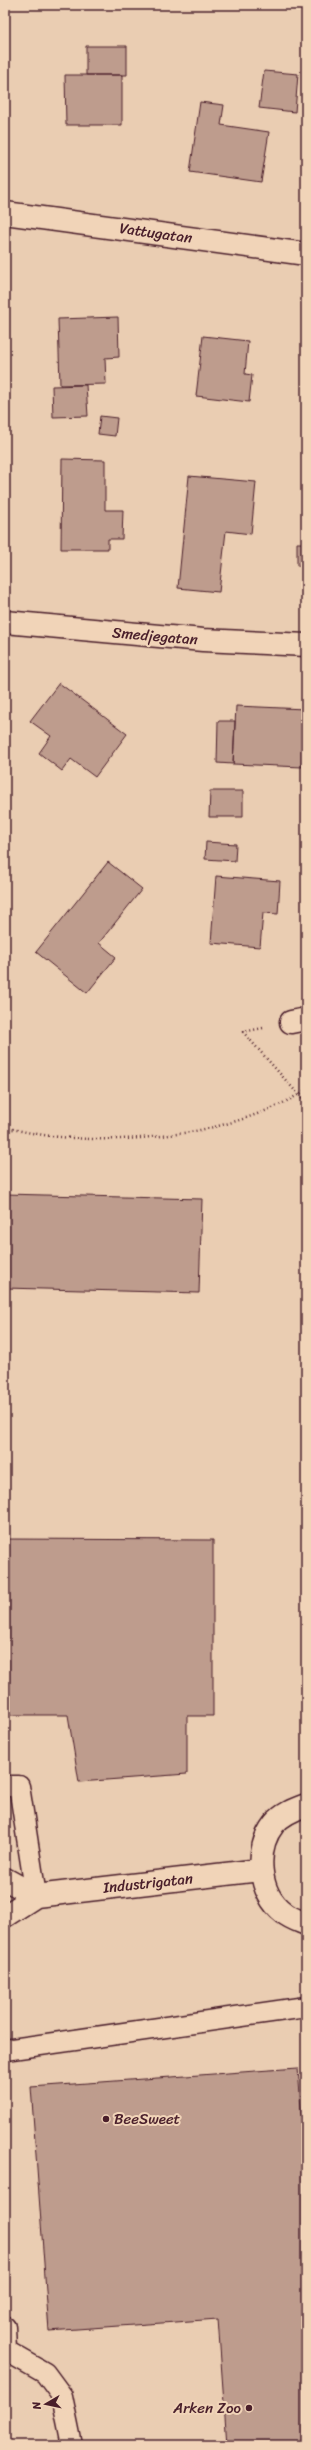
<svg xmlns="http://www.w3.org/2000/svg" width="311" height="2450" font-family="Sriracha,sans-serif">
<rect width="100%" height="100%" fill="#eacdb2"/>
<filter id="ink" filterUnits="userSpaceOnUse"><feTurbulence type="fractalNoise" baseFrequency=".025" numOctaves="2"/><feDisplacementMap in="SourceGraphic" scale="8" xChannelSelector="R" yChannelSelector="G"/><feConvolveMatrix kernelMatrix="1 2 1 2 8 2 1 2 1" color-interpolation-filters="sRGB"/></filter>
<g filter="url(#ink)">
<!-- building -->
<path fill="#be9c8d" stroke="#4a1f2b" d="M86 46H127V75H86Z
M264 71 298 74 295 112 259 108Z
M65 75H122V125H66Z
M200 102 224 105 221 125 269 132 261 182 190 172Z
M118 317 119 357 105 358 106 384 60 385 58 319Z
M203 336 248 341 245 374 252 375 249 402 196 396Z
M86 385 88 416 53 417 52 386Z
M100 416 117 418 115 436 98 434Z
M62 459 105 460V510H123L122 539H108V549H61Z
M189 476 256 482 251 534 226 531 219 592 178 588Z
M297 543H306V566H297Z
M59 683 127 734 95 777 71 759 62 771 39 753 51 736 30 721Z
M236 706 305 709 302 767 233 764Z
M218 721H235L233 764 217 763Z
M210 791H243V817H209Z
M206 842 236 844 235 861 205 859Z
M108 862 142 889 99 943 116 957 87 993 36 952Z
M216 876 280 881 278 914 263 913 260 947 211 943Z
M5 1194 202 1199 199 1293 5 1288Z
M5 1539 213 1540V1716H187V1774L79 1782 68 1715H5Z
M298 2068 306 2177V2445H227L218 2319 49 2331 31 2087Z"/>
<g fill="none" stroke-linecap="round" stroke-linejoin="round">
<defs>
<path id="lane" d="M5 1786H19L36 1896
M5 2050 306 2007
M5 2327 6 2350
M5 2350 45 2373 62 2396 72 2445"/>
<path id="street" d="M5 213 306 254
M5 622 203 640 306 645
M291 1022 306 1019"/>
<path id="secondary" d="M306 1805C295 1809 282 1814 274 1824 254 1849 258 1894 284 1913 290 1918 299 1921 306 1924
M5 1879 36 1896
M5 1916 36 1896 260 1870"/>
</defs>
<!-- lane casing -->
<use href="#lane" stroke="#4a1f2b" stroke-width="23"/>
<!-- street casing -->
<use href="#street" stroke="#4a1f2b" stroke-width="25"/>
<!-- secondary casing -->
<use href="#secondary" stroke="#4a1f2b" stroke-width="25"/>
<!-- path -->
<path stroke="#4a1f2b" stroke-width="2.5" stroke-dasharray="1 3" stroke-linecap="butt" d="M263 1028 243 1032 306 1103
M5 1127C92 1151 229 1140 306 1090"/>
<!-- lane -->
<use href="#lane" stroke="#f1d4b8" stroke-width="20"/>
<!-- street -->
<use href="#street" stroke="#f1d4b8" stroke-width="22"/>
<!-- secondary -->
<use href="#secondary" stroke="#f1d4b8" stroke-width="22"/>
</g>
</g>
<!-- markers -->
<g fill="#4a1f2b" stroke="#f1d4b8" stroke-width="1.5">
<circle cx="106" cy="2119" r="4"/>
<circle cx="249" cy="2408" r="4"/>
</g>
<g text-anchor="middle" stroke-width="4" stroke-linejoin="round" paint-order="stroke">
<!-- street labels -->
<g font-size="15" fill="#4a1f2b" stroke="#f1d4b8">
<text transform="translate(156 233) rotate(8)" y="5">Vattugatan</text>
<text transform="translate(155 636) rotate(5)" y="5">Smedjegatan</text>
<text transform="translate(148 1883) rotate(-6)" y="5">Industrigatan</text>
</g>
<!-- poi labels -->
<g font-size="15" fill="#4a1f2b" stroke="#f1d4b8" text-anchor="start">
<text x="114" y="2124">BeeSweet</text>
<text x="241" y="2413" text-anchor="end">Arken Zoo</text>
</g>
</g>
<!-- margin -->
<rect width="311" height="2450" fill="none" stroke="#f1d4b8" stroke-width="20"/>
<rect x="10" y="10" width="291" height="2430" fill="none" stroke="#4a1f2b" stroke-width="1.5" filter="url(#ink)"/>
<!-- north arrow -->
<g transform="translate(46 2404) rotate(261)" stroke="#f1d4b8" stroke-width="3" paint-order="stroke">
<path d="M0-3L7 15L0 10L-7 15Z" fill="#4a1f2b"/>
<text y="-6" font-size="11" font-weight="bold" text-anchor="middle" fill="#4a1f2b">N</text>
</g>
</svg>
